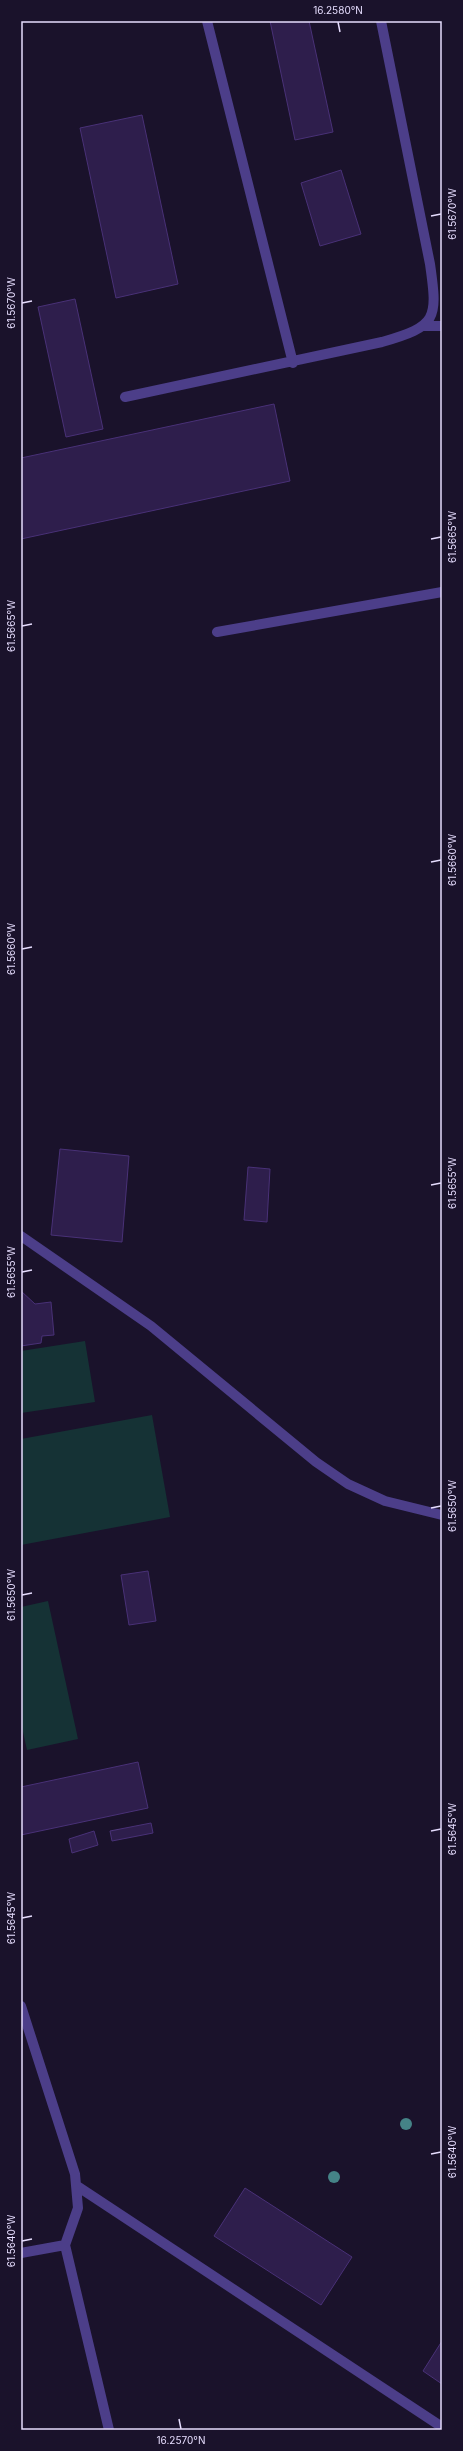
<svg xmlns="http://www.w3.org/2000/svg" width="463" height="2451" font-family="Inter,sans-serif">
<rect width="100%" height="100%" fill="#1a122b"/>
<!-- green -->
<path fill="#153235" d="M85 1341 95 1402 21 1413V1351Z
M152 1415 170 1517 21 1545V1439Z
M48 1601 78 1739 27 1750 21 1723V1607Z"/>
<!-- building -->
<path fill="#2e1e4c" stroke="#493177" d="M270 21H309L333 132 295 140Z
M142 115 178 284 116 298 80 128Z
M341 170 361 234 320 246 301 183Z
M75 299 103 429 66 437 38 307Z
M274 404 290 481 21 539V458Z
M60 1149 129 1156 122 1242 51 1235Z
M248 1167 270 1169 267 1222 244 1220Z
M21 1291 35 1304 51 1302 54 1335 42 1336 41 1343 21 1346Z
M148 1571 156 1621 129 1625 121 1575Z
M138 1762 148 1808 21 1835V1787Z
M151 1823 153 1833 112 1841 110 1831Z
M94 1831 98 1845 72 1853 69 1839Z
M245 2188 352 2257 321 2305 214 2236Z
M442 2341V2384L423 2371Z"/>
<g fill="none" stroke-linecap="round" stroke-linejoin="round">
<!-- minor -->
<path stroke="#4c3e89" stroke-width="10" d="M207 21 293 363
M424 326H442
M125 397 382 342C437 326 438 320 430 264L381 21
M217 632 442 592
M21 1236 151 1326 316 1462 348 1484 385 1501 442 1515
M21 2006 75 2174 78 2208 65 2245 109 2430
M77 2186 442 2427
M21 2253 65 2245"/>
</g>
<!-- trees -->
<g fill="#458387">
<circle cx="406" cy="2124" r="6"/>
<circle cx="334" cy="2177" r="6"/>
</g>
<!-- ticks -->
<path fill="none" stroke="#e6ddfe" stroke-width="1.5" d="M338 22 340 32M431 216 441 214M22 303 32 301M431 539 441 537M22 626 32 624M431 862 441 860M22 949 32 947M431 1185 441 1183M22 1272 32 1270M431 1508 441 1506M22 1595 32 1593M431 1831 441 1829M22 1918 32 1916M431 2154 441 2152M22 2241 32 2239M179 2419 181 2429"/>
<!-- border -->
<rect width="463" height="2451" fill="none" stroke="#1a122b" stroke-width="44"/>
<rect x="22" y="22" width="419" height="2407" fill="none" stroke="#e6ddfe" stroke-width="1.5"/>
<g font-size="10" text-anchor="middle" fill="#e6ddfe">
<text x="338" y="14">16.2580°N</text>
<text transform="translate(452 214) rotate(-90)" y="4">61.5670°W</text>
<text transform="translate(11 303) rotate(-90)" y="4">61.5670°W</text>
<text transform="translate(452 537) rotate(-90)" y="4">61.5665°W</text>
<text transform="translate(11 626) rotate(-90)" y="4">61.5665°W</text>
<text transform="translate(452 860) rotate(-90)" y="4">61.5660°W</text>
<text transform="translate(11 949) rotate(-90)" y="4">61.5660°W</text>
<text transform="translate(452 1183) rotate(-90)" y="4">61.5655°W</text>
<text transform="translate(11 1272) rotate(-90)" y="4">61.5655°W</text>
<text transform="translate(452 1506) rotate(-90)" y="4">61.5650°W</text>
<text transform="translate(11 1595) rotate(-90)" y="4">61.5650°W</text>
<text transform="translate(452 1829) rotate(-90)" y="4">61.5645°W</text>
<text transform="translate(11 1918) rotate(-90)" y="4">61.5645°W</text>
<text transform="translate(452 2152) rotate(-90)" y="4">61.5640°W</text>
<text transform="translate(11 2241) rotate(-90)" y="4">61.5640°W</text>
<text x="181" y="2444">16.2570°N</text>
</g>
</svg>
